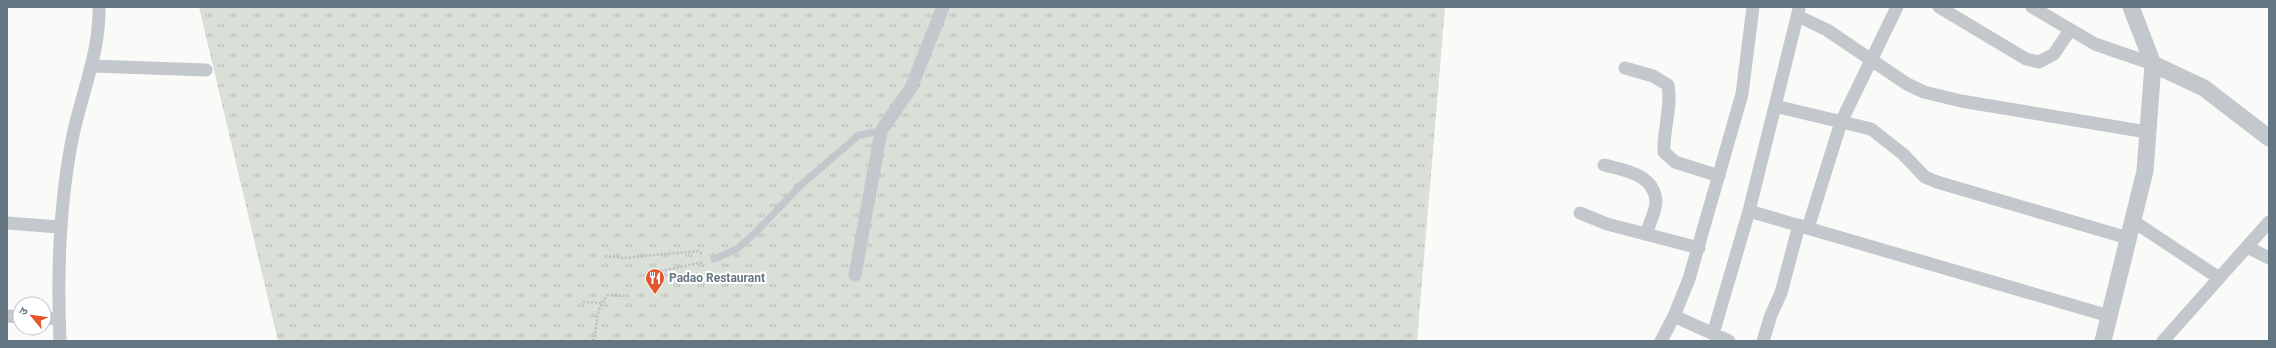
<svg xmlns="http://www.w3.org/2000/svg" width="2276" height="348" font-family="Roboto,'Noto Sans Devanagari',sans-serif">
<defs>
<pattern id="grass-tufts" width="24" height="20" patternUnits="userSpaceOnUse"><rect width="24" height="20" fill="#dadfd7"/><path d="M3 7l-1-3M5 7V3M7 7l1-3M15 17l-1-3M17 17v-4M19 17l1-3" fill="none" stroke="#b4b9b4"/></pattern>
</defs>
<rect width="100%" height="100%" fill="#fafaf8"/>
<!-- grass -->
<path fill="url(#grass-tufts)" d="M199 7H1445L1417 341H278Z"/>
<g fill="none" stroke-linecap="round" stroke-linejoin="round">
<!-- path -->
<path stroke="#bbbfc2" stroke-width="2.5" stroke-dasharray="2 2" stroke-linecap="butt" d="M605 256 623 258 698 251 703 254
M661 271 704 262
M583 302 601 303
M593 341C599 323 593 311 608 295L630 296"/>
<!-- service -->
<path stroke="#c3c8cc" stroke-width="7" d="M714 259 737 249 756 232 801 185 859 135 881 131"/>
<!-- minor -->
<path stroke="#c3c8cc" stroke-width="13" d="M1939 7 2026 59 2039 62 2054 54 2070 30
M2032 7 2095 44 2153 64
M1798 16 1827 30 1907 84 1924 92 1961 101 2147 132
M92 66 206 70
M1625 68 1653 76 1668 85C1672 108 1663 129 1664 152L1675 162 1719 176
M1775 106 1871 129 1903 154 1925 177 1937 182 2128 238
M1604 165C1624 170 1654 174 1656 201 1656 211 1649 225 1646 234
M1749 211 2109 316
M1580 213 1607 224 1699 248
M2133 221 2219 278
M7 223 59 227
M1808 228 1841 122 1897 7
M2247 247 2269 258
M855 275 881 131 911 88 943 7
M7 316 20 317
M44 318 59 319
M1713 334 1749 211 1799 9
M60 341C57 271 59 203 73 135 82 92 100 52 99 7
M1661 341 1674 316
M1729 341 1674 316 1689 279 1742 94 1753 7
M1763 341 1771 315 1781 293 1799 225
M2163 341 2269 222"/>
<!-- tertiary -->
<path stroke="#c3c8cc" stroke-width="17" d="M2153 64 2204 88 2269 138
M2103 341 2145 171 2153 64 2131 7"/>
</g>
<!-- icons -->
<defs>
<symbol id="restaurant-pin" viewBox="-11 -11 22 30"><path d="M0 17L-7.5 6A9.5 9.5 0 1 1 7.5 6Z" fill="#e4572e" stroke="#fff"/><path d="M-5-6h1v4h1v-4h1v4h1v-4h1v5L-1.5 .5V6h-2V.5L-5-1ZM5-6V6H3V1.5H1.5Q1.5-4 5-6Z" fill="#fff"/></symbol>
</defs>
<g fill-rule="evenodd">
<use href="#restaurant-pin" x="644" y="267" width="22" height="30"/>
</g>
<g text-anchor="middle" stroke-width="4" stroke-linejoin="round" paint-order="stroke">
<!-- poi labels -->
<g font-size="12" font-weight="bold" fill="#657683" stroke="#fff" text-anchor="start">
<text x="669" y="282">Padao Restaurant</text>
</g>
</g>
<!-- border -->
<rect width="2276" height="348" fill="none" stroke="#657683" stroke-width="16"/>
<!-- north arrow -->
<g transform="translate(32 316) rotate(299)"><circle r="19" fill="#ffffff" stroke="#c1c8cd"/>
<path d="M0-3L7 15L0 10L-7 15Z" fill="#e4572e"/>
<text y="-6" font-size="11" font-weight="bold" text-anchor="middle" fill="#657683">उ</text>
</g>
</svg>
